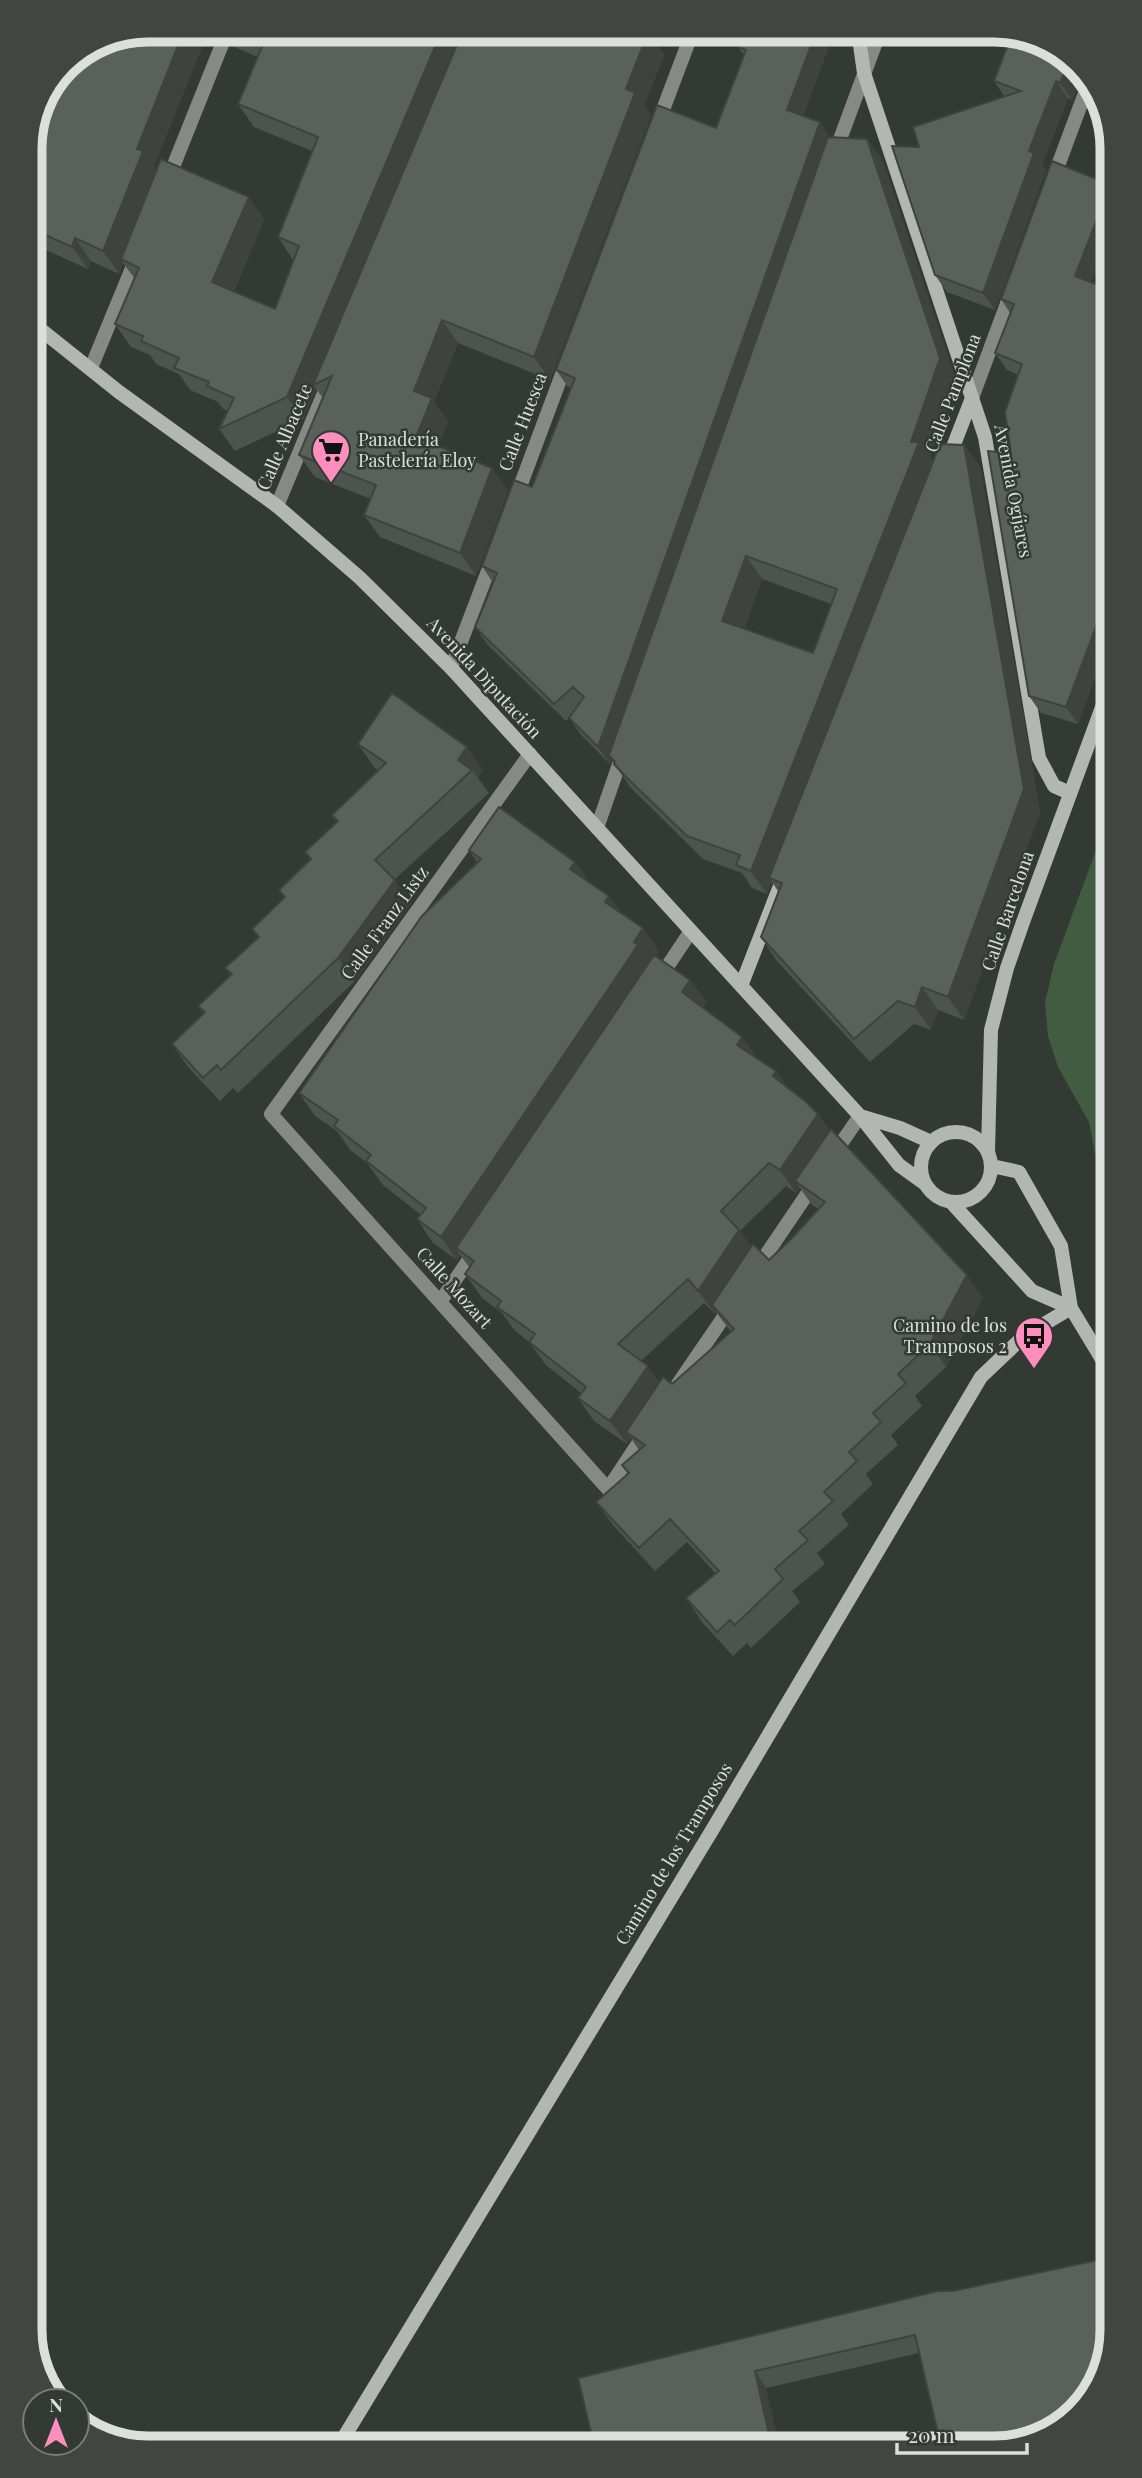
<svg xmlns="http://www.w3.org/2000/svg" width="1142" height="2478" font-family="'Playfair Display',serif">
<rect width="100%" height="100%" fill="#333933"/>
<!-- green -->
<path fill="#425c41" d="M1108 818 1109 1224 1089 1122 1058 1067 1048 1036 1045 1002 1054 964Z"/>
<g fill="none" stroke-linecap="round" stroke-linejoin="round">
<!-- street -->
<path stroke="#868986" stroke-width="14" d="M658 123 692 33
M835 153 880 31
M1053 179 1088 85
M167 182 225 37
M91 368 137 256
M972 398 1012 290
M515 500 567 361
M277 506 329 381
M451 668 493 558
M530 754 271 1114 608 1489 645 1433
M597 828 623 753
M659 979 691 931
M833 1155 860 1116
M755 1271 816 1181
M440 1302 477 1248
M678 1384 732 1305"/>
<!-- secondary -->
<path stroke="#b2b7b2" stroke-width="14" d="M858 31 864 73 985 437 1039 758 1054 786 1070 793
M30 321 119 392 277 506 360 578 451 668 860 1116 899 1165 924 1183
M948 460 972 398
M741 986 785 873
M860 1116 900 1128 931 1142
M921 1167a35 35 0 1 1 70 0a35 35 0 1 1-70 0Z
M988 1152 991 1030 1007 968 1023 922 1108 691
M992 1166 1019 1172 1061 1246 1071 1308 1109 1371
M951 1202 1032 1291 1071 1308
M338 2447 711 1832 981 1377 1024 1336 1071 1308"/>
</g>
<!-- wall -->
<path fill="#4d534d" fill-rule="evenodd" d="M834 32 803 116 830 137 867 139 883 162 956 381 930 458 933 461 964 445 980 467 1040 812 964 1020 938 1010 931 1030 914 1024 870 1062 776 960 761 937 778 891 772 882 767 894 752 888 742 873 703 859 630 787 611 759 610 764 581 735 569 718 566 721 487 644 475 627 493 583 482 566 532 487 571 388 568 387 556 370 716 128 744 55 738 47ZM762 579 831 604 813 653 744 629Z
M649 33 664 55 644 106 651 115 550 380 458 343 434 402 448 421 438 446 508 490 476 576 380 537 364 515 371 499 315 477 299 455 323 398 316 389 303 419 235 451 219 429 228 411 223 409 218 402 190 390 179 374 156 364 150 355 131 347 115 324 135 279 123 263 119 274 91 261 88 269 46 250 35 276 30 272V140L154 167 157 170 249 197 264 220 234 291 275 309 293 260 278 237 312 151 254 127 238 104 258 57 232 46 226 37Z
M1066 54 1106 109V113L1090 107 1078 90 1081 80 1072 100 1068 98 1042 165 1046 170 995 310 947 292 935 275 919 147 1004 96 994 81Z
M1091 282 1106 288 1107 645 1078 724 1041 713 1029 696 1011 453 1018 375 1007 370 995 353 1010 313 1001 299Z
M358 744 483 770 478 778 489 793 394 880 411 903 354 982 238 1093 233 1088 220 1101 188 1067 172 1044 204 1014 198 1006 230 975 225 968 258 937 252 929 284 898 279 890 311 860 305 852 337 822 332 815 378 770 374 767Z
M469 850 590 883 609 896 621 913 643 928 659 952 656 957 690 980 707 1003 703 1008 758 1059 776 1071 787 1087 818 1114 830 1131 983 1298 946 1367 915 1396 922 1406 891 1435 898 1445 866 1474 873 1484 841 1514 849 1525 817 1553 825 1564 792 1591 800 1602 751 1648 747 1643 733 1656 702 1622 686 1598 715 1573 687 1542 655 1571 613 1525 596 1502 628 1474 622 1465 639 1450 631 1438 627 1444 594 1421 578 1398 581 1393 546 1365 529 1342 514 1330 502 1313 482 1298 465 1274 470 1268 460 1255 457 1260 433 1243 417 1219 421 1215 383 1185 367 1163 350 1150 337 1131 315 1116 299 1093 477 862ZM786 1186 796 1193 800 1188 812 1205 819 1209 793 1237 769 1260 751 1247 740 1231ZM704 1303 715 1314 716 1312 731 1332 672 1384 659 1383 648 1366 641 1361Z
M35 2104 42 2123 35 2125Z
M953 2291 919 2353 766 2388 578 2378Z"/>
<!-- shaded-wall -->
<path fill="#3f433f" d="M816 32H834L799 126 787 110Z
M648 33H649L664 55 644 106 651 115 550 380 534 357 626 89Z
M440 35H465L313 385 316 389 303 419 287 397Z
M181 38H206L154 167 159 174 121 259 123 263 119 274 103 251 137 149Z
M1070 60 1082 77 1072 100 1060 83Z
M1056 81 1068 98 1042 165 1046 170 995 310 983 293 1029 151Z
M820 122 831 139 609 755 611 759 610 764 598 747Z
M867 139 883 162 956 381 930 458 935 465 769 878 772 882 767 894 751 871 911 442Z
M1106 196V243L1087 293 1075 276Z
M249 197 264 220 228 304 212 282Z
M30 227 46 250 35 276 30 269Z
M75 238 91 261 88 269 72 247Z
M442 320 458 343 434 402 448 421 432 460 416 437 414 391Z
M964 445 980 467 1040 812 964 1020 948 997Z
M492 468 508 490 476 576 460 553Z
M746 556 762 579 738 644 722 621Z
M1107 597V645L1078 724 1066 707Z
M467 747 483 770 478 778 472 770 458 760Z
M575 862 592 885 570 869Z
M395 880 411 903 354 982 338 958Z
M609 896 625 919 605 902Z
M643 928 659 952 456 1248 460 1255 457 1260 441 1237Z
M690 980 707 1003 698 1015 682 992Z
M922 987 938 1010 931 1030 915 1007Z
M742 1037 759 1060 737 1045Z
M776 1071 793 1095 773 1076Z
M818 1114 834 1137 795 1181 800 1188 796 1193 780 1170Z
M739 1230 756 1253 712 1305 716 1312 715 1314 698 1291Z
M967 1275 983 1298 946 1367 930 1344Z
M648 1366 664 1389 626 1432 631 1438 627 1444 610 1421Z
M35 2104 42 2123 35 2113Z
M755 2371 766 2388 779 2444H771Z"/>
<!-- building -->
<path fill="#5a605a" stroke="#3f433f" stroke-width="2" fill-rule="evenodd" d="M744 32H816L787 110 820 122 598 747 569 718 584 697 573 687 554 704 475 627 497 573 482 566 514 480 532 487 575 378 556 370 657 105 716 128 746 50 738 47Z
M648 33 626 89 635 93 534 357 442 320 414 391 432 398 416 437 492 468 460 553 364 515 376 485 299 455 332 376 313 385 461 35Z
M1012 34 1066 54 1070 60 1060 83 1056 81 1029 151 1034 153 983 293 935 275 892 146 919 147 913 127 1021 91 994 81Z
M440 35 287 397 219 429 234 398 207 386 209 382 174 368 179 358 141 341 143 336 115 324 139 268 121 259 161 159 249 197 212 282 275 309 299 246 278 237 318 137 238 104 263 44 247 37Z
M181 38 137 149 143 151 103 251 75 238 72 247 30 228V140L65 64 103 39Z
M1082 77 1097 97 1078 90Z
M828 137 867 139 940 358 911 442H919L751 871 736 865 740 855 687 836 625 776 614 764 615 762 609 755ZM746 556 837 589 813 653 722 621Z
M1052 161 1106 183V196L1075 276 1106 288 1107 597 1066 707 1029 696 988 451 1011 453 1005 412 1022 364 995 353 1014 304 1001 299Z
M940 444 964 445 1024 789 948 997 922 987 915 1007 898 1001 854 1039 761 937 782 883 769 878Z
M392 693 467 747 458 760 472 770 375 860 395 880 338 958 221 1070 217 1065 203 1078 172 1044 205 1012 198 1006 232 974 225 968 259 937 252 929 285 897 279 890 311 859 305 852 338 821 332 815 386 763 358 744Z
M499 807 575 862 570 869 609 896 605 902 643 928 634 942 638 945 441 1237 417 1219 426 1208 366 1161 371 1155 334 1126 338 1120 299 1093 422 916 481 859 469 850Z
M654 955 690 980 682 992 742 1037 737 1045 776 1071 773 1076 806 1102 818 1114 780 1170 769 1163 721 1211 739 1230 698 1291 688 1279 618 1344 648 1366 610 1421 578 1398 586 1387 529 1342 535 1334 497 1307 501 1301 465 1274 474 1261 456 1248Z
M831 1129 967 1275 930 1344 898 1374 906 1383 873 1413 881 1422 849 1452 857 1461 824 1492 833 1501 799 1531 808 1540 775 1569 783 1579 735 1625 730 1620 717 1632 686 1598 719 1571 670 1519 639 1548 596 1502 629 1473 622 1465 645 1445 626 1432 663 1377 672 1384 734 1329 712 1305 753 1244 769 1260 793 1237 825 1202 795 1181Z
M1109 1235V1267L1099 1238Z
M1112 2257V2331L1088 2402 1033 2442H940L915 2335 755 2371 771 2444 594 2445 578 2378 938 2291H953Z"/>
<!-- icons -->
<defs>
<symbol id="supermarket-pin" viewBox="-11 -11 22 30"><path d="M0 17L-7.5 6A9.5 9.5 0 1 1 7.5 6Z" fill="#fd8ebe" stroke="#333933"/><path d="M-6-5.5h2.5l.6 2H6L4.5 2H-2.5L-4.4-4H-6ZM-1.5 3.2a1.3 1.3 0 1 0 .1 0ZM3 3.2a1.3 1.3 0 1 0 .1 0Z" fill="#111"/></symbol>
<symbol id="bus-pin" viewBox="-11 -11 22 30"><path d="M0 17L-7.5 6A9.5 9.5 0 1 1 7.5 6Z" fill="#fd8ebe" stroke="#333933"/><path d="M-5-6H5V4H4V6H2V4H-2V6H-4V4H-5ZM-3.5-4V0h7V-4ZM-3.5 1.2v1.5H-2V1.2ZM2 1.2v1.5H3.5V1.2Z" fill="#111"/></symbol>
</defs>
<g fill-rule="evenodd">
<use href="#supermarket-pin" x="309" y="428" width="44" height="60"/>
<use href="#bus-pin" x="1012" y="1314" width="44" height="60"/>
</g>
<g text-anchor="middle" stroke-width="5" stroke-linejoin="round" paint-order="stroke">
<!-- street labels -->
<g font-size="18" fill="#dce0dc" stroke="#333933">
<text transform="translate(953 393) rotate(-69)" y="6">Calle Pamplona</text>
<text transform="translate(523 422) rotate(-69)" y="6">Calle Huesca</text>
<text transform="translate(285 437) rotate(-67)" y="6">Calle Albacete</text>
<text transform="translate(1013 491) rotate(79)" y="6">Avenida Ogíjares</text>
<text transform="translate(484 678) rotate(47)" y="6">Avenida Diputación</text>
<text transform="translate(1008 911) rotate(-71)" y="6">Calle Barcelona</text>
<text transform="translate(385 923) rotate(-54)" y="6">Calle Franz Listz</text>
<text transform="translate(454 1288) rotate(48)" y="6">Calle Mozart</text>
<text transform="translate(674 1854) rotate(-59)" y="6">Camino de los Tramposos</text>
</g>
<!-- poi labels -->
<g font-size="18" fill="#dce0dc" stroke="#333933" text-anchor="start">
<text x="358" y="446">Panadería<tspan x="358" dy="21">Pastelería Eloy</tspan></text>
<text x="1007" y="1332" text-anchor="end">Camino de los<tspan x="1007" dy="21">Tramposos 2</tspan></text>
</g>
</g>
<!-- crop -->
<path d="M0 0H1142V2478H0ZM148 42H994A106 106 0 0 1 1100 148V2330A106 106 0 0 1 994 2436H148A106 106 0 0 1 42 2330V148A106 106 0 0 1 148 42Z" fill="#414641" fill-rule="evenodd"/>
<path fill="none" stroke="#dce0dc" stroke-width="9" d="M148 42H994A106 106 0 0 1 1100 148V2330A106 106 0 0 1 994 2436H148A106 106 0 0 1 42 2330V148A106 106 0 0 1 148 42Z"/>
<!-- north arrow -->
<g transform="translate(56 2422)"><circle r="33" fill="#333933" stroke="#777c77" stroke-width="2"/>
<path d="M0-5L12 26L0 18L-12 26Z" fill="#fd8ebe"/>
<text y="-10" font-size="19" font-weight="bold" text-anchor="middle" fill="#dce0dc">N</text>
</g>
<!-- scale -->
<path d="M897 2443v10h130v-10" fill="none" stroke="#dce0dc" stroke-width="3.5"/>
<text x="908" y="2443" font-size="21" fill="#dce0dc" stroke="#333933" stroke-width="5" paint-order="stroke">20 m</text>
</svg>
